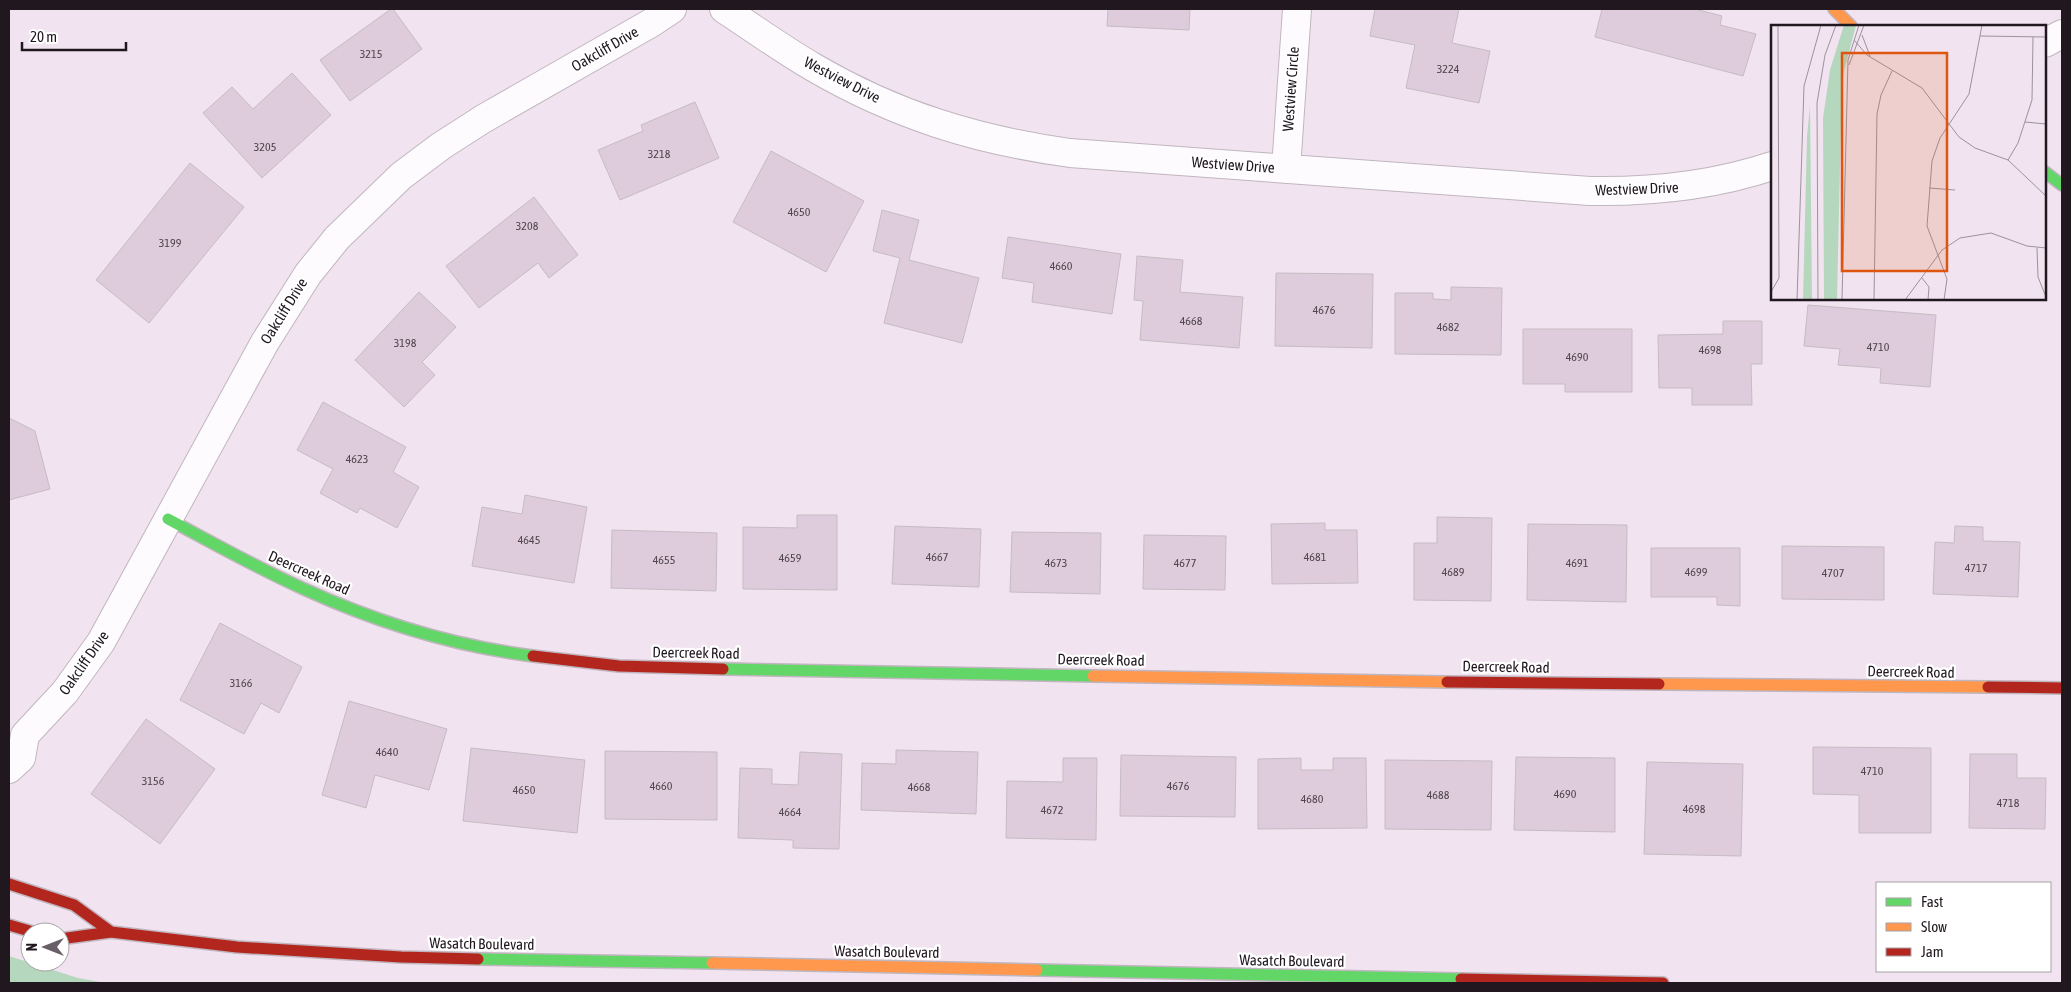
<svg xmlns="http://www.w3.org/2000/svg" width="2071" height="992" font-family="'Asap Condensed',sans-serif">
<rect width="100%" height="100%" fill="#f1e4f0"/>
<!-- green -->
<path fill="#b4d7be" d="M9 956 78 978 106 983H9Z"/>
<!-- building -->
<path fill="#deccdd" stroke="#c6bbc5" d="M391 9H393L422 49 350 101 320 60Z
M1108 9H1190L1189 30 1107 26Z
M1375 9H1459L1452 43 1490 51 1479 103 1406 88 1415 45 1370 36Z
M1602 9H1695L1722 16 1720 25 1756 34 1743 76 1595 37Z
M292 73 331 115 262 178 203 113 232 87 253 109Z
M695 102 719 158 620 200 598 150 643 131 641 125Z
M771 151 864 201 826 272 733 222Z
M190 163 244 207 149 323 96 280Z
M534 197 578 255 549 278 538 263 479 308 446 266Z
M882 210 919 220 909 260 979 278 962 343 884 323 900 258 873 251Z
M1008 237 1121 254 1112 314 1032 302 1034 283 1002 278Z
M1137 256 1183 260 1180 292 1243 297 1239 348 1140 340 1143 301 1134 300Z
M1276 273 1373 274 1372 348 1275 346Z
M1451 287 1502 288 1501 355 1395 354V293H1433V299L1451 300Z
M419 292 456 327 422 362 435 375 404 407 355 360Z
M1808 305 1936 315 1930 387 1880 383 1881 368 1838 365 1840 349 1804 346Z
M1723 321H1762V364H1751L1752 405H1692V388H1659L1658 335 1723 334Z
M1523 329H1632V392H1565V384H1523Z
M323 402 406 447 393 472 419 487 397 528 360 508 357 513 320 493 333 469 297 450Z
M9 418 35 431 50 489 9 500Z
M525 495 587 507 574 583 472 566 482 507 522 514Z
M797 515H837V590L743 589V527L797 528Z
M1437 517 1492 518 1491 601 1414 600V543H1437Z
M1325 523V530H1357L1358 583 1272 584 1271 524Z
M1528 524 1627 525 1626 602 1527 600Z
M895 526 981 529 979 587 892 584Z
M1955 526 1983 527V541L2020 542 2018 597 1933 594 1935 542 1954 543Z
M612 530 717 533 716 591 611 588Z
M1012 532 1101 533 1100 594 1010 592Z
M1144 535 1226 536 1225 590 1143 589Z
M1782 546 1884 547V600L1782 599Z
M1651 548H1740V606L1717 605V597H1651Z
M220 623 302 667 279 713 261 703 244 734 180 700Z
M349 701 447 729 429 790 375 775 366 808 322 795Z
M146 719 215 769 160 844 91 794Z
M1813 747 1931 748V833H1859V795L1813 794Z
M471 748 585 760 577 833 463 821Z
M896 750 978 752 976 814 861 810 862 763 896 764Z
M605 751 717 752V820L605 819Z
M800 752 842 754 839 849 793 848V840L738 838 740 768 772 769V784L798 785Z
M1970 754H2017V778H2046L2045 829 1969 828Z
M1121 755 1236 757 1235 817 1120 816Z
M1516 757 1615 758V832L1514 830Z
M1063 758H1097L1096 840 1006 838 1007 781 1063 782Z
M1301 758V770H1333V758H1366L1367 828 1258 829V759Z
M1385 760 1492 761 1491 830 1385 829Z
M1647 762 1743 764 1741 856 1644 854Z"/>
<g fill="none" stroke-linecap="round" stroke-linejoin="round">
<defs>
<path id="street" d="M724 9C753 28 782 49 813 67 895 115 976 140 1070 153L1590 191C1653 192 1712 186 1772 166
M2045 43 2062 34
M1286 169 1297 9
M9 769 21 758 25 735 65 692 101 642 265 342 308 274 337 238 401 176 441 146 483 119 651 23 672 9"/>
<path id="fast" d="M2045 172 2062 185
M168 519C213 543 257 568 304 589 376 622 455 646 533 656
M723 669 1093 676
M478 959 712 963
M1037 970 1461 979"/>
<path id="slow" d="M1834 9 1851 26
M1093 676 1447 682
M1659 684 1988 687
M712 963 1037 970"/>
<path id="jam" d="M533 656 619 666 723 669
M1447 682 1659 684
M1988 687 2062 688
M9 884 74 905 111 932
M9 925 33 932
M60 939 111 932 237 947 401 957 478 959
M1461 979 1663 983"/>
</defs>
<!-- street casing -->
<use href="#street" stroke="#c0b6bf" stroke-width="30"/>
<!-- fast casing -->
<use href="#fast" stroke="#c0b6bf" stroke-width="14"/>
<!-- slow casing -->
<use href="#slow" stroke="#c0b6bf" stroke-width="14"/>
<!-- jam casing -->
<use href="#jam" stroke="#c0b6bf" stroke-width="14"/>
<!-- street -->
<use href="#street" stroke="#fdfbfd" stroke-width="28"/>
<!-- fast -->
<use href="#fast" stroke="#63d668" stroke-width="11"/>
<!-- slow -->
<use href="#slow" stroke="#ff974d" stroke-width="11"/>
<!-- jam -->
<use href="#jam" stroke="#b3261e" stroke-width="11"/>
</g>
<g text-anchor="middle" stroke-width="4.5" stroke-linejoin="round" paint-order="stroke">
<!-- number labels -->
<g font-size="12" fill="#50444e">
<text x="371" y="58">3215</text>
<text x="1448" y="73">3224</text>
<text x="265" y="151">3205</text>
<text x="659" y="158">3218</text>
<text x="799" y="216">4650</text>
<text x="527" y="230">3208</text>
<text x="170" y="247">3199</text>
<text x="1061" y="270">4660</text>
<text x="1324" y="314">4676</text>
<text x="1191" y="325">4668</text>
<text x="1448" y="331">4682</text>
<text x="405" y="347">3198</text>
<text x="1878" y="351">4710</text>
<text x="1710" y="354">4698</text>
<text x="1577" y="361">4690</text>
<text x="357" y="463">4623</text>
<text x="529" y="544">4645</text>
<text x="937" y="561">4667</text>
<text x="1315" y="561">4681</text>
<text x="790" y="562">4659</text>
<text x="664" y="564">4655</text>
<text x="1056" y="567">4673</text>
<text x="1185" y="567">4677</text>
<text x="1577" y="567">4691</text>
<text x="1976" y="572">4717</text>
<text x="1453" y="576">4689</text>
<text x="1696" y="576">4699</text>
<text x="1833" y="577">4707</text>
<text x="241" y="687">3166</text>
<text x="387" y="756">4640</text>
<text x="1872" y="775">4710</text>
<text x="153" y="785">3156</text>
<text x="661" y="790">4660</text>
<text x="1178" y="790">4676</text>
<text x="919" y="791">4668</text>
<text x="524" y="794">4650</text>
<text x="1565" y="798">4690</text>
<text x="1438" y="799">4688</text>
<text x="1312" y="803">4680</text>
<text x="2008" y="807">4718</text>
<text x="1694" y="813">4698</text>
<text x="1052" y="814">4672</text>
<text x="790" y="816">4664</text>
</g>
<!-- street labels -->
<g font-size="15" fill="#20171f" stroke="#fff">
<text transform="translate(605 49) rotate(-30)" y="5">Oakcliff Drive</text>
<text transform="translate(842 80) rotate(27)" y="5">Westview Drive</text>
<text transform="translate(1291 89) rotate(-86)" y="5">Westview Circle</text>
<text transform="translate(1233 165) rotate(4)" y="5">Westview Drive</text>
<text transform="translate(1637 189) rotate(-2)" y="5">Westview Drive</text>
<text transform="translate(284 311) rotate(-58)" y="5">Oakcliff Drive</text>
<text transform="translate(309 573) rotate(24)" y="5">Deercreek Road</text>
<text transform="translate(696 653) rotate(1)" y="5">Deercreek Road</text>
<text transform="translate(1101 660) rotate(1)" y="5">Deercreek Road</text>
<text transform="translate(84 663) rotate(-55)" y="5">Oakcliff Drive</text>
<text transform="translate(1506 667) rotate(1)" y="5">Deercreek Road</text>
<text transform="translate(1911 672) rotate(1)" y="5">Deercreek Road</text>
<text transform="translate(482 944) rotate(1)" y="5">Wasatch Boulevard</text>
<text transform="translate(887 952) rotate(1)" y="5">Wasatch Boulevard</text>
<text transform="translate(1292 961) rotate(1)" y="5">Wasatch Boulevard</text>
</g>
</g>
<!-- overview -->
<g transform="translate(1771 25)">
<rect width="275" height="275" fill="#f1e4f0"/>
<path d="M73 0H85L71 54 66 275H53L52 93 59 45ZM39 81 41 275H32L36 112Z" fill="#b4d7be"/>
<path fill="none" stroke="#9d929c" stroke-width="1" d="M91 10 99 31M209 11 275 12M83 15 96 30 151 63 188 112 204 123 237 135 275 171M78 40 93 0M254 97 275 99M237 135 247 118 261 75 262 12M158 163 184 165M266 223 267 252 275 272M151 253 158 262 157 275M0 267 8 253 7 0M26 275 33 61 50 0M47 275 46 78 54 30 65 0M71 275 77 35 88 0M103 275 106 89 110 70 121 46M134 275 171 225 189 213 220 208 256 221 275 223M173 275 176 254 156 201 161 136 169 113 198 69 211 0"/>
<path fill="#de560d" fill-opacity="0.15" stroke="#de560d" stroke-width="2.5" d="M71 28H176V246H71Z"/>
<rect width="275" height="275" fill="none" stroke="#20171f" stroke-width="2.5"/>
</g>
<!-- border -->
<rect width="2071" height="992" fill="none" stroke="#20171f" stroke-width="20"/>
<!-- legend -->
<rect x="1876" y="882" width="175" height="90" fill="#ffffff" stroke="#a6a2a5"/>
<rect x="1886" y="898" width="25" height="8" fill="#63d668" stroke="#a6a2a5"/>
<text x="1921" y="907" font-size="15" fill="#20171f">Fast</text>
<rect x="1886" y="923" width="25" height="8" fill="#ff974d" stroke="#a6a2a5"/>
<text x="1921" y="932" font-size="15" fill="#20171f">Slow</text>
<rect x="1886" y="948" width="25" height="8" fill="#b3261e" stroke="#a6a2a5"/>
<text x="1921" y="957" font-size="15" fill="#20171f">Jam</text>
<!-- north arrow -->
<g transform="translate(45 947) rotate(270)"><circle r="24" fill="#ffffff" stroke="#a6a2a5"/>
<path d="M0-4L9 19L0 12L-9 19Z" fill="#695f68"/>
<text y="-8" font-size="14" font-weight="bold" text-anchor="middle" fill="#20171f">N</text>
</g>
<!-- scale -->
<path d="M22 42v8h104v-8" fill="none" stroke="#20171f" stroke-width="2.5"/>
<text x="30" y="42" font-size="15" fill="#20171f" stroke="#ffffff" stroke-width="4" paint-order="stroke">20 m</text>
</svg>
